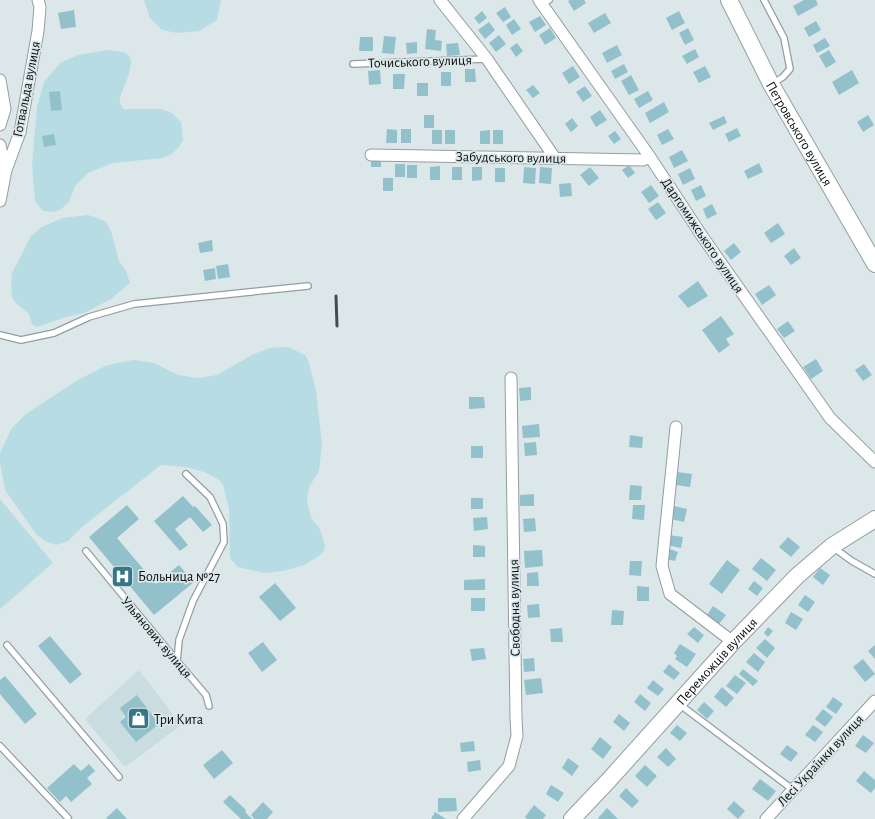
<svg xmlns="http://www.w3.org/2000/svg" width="875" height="819" font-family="'Alegreya Sans',sans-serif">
<rect width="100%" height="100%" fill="#dce7e9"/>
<!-- built -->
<path fill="#c9dde1" d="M139 670 181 725 125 767 85 719Z"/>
<!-- green -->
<path fill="#b8dce4" d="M144 0H221L217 20 199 31 177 33 162 30 150 18Z
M108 50C112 51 123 51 126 53 139 61 122 88 120 98 119 102 121 106 124 109H161L172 113 181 122 183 140 180 146 172 154 162 158 113 163 88 173 75 186 69 202 60 210 54 212 43 211 35 201 32 165 37 107 44 82 60 63 78 55Z
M88 215 105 221 111 231 119 261 126 271 130 283 111 299 84 313 66 317 37 327 32 324 29 314 15 302 12 297 11 284 12 273 31 236 40 228 62 218Z
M288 347 305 355 308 360 316 390 322 444 319 471 309 487 307 500 311 518 319 527 325 545 324 551 319 556 302 566 283 571 264 573 238 567 230 558 229 509 223 485 219 480 204 472 186 467 161 465 82 527 68 541 56 545 45 541 36 534 5 490 0 463V453L12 428 26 414 76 381 105 366 122 362 134 360 154 363 178 375 198 378 217 375 254 354 270 348Z
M0 499 53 563 0 609Z"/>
<!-- building -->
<path fill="#93c1cb" d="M570 0H584L586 3 574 11 568 1Z
M804 0H816L818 5 798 16 793 6Z
M505 7 511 17 503 22 496 13Z
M74 10 76 27 61 29 58 13Z
M482 11 487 18 479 24 474 18Z
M679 11 685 23 672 30 666 18Z
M605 13 611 23 594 33 588 23Z
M540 16 546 25 535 32 529 22Z
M514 19 521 29 512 35 506 25Z
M816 21 821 30 809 37 804 28Z
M489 22 495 30 485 39 478 30Z
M550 28 556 38 545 45 539 35Z
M688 28 694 40 685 45 679 33Z
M427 29 436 30 435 40 442 41 441 51 425 49Z
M499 35 506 44 496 52 489 43Z
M384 36 396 37 394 54 382 53Z
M360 37H373V51H359Z
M825 38 830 46 817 53 813 45Z
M417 42V53L407 54 406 43Z
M458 43 460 55 447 56 446 44Z
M517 43 523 51 516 57 510 48Z
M617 45 622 55 607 63 602 53Z
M695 49 699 57 687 64 682 56Z
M829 50 836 62 826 68 819 56Z
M624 64 628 72 615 79 611 71Z
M573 66 580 77 569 84 562 73Z
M705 66 711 77 699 83 693 72Z
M465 69H475L476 82H465Z
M380 70 381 84 369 85 368 71Z
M852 70 859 83 839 95 832 82Z
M441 72H451V86H441Z
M393 74H405L404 89H393Z
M631 75 639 90 629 95 621 81Z
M417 83H428V96H417Z
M533 85 540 93 533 98 526 90Z
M585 86 592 96 583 102 576 92Z
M60 91 62 110 51 111 49 92Z
M648 91 653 100 639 108 634 99Z
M664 102 669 112 650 123 645 113Z
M600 110 607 120 596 127 590 117Z
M424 115H434V128H424Z
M868 115 874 125 863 132 857 122Z
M724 116 727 123 713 130 709 123Z
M572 118 578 126 571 132 565 124Z
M737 128 741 136 729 142 725 134Z
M387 129 397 130V143H386Z
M401 129H411V143H401Z
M668 129 674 139 662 145 657 135Z
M432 130H442V144H432Z
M445 130H455V144H445Z
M490 130V144H480V131Z
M493 130H503V144H493Z
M615 131 621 139 614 144 608 136Z
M54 134 56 145 44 147 42 136Z
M682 150 688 161 674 168 669 157Z
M371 160H381V167H371Z
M759 163 763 172 748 179 744 171Z
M395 164H405V177H395Z
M407 165H417V178H407Z
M629 165 635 173 628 178 622 170Z
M440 166V180H430V167Z
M452 167H462V180H452Z
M472 167H482V180L472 181Z
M524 167 536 168 535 184 523 183Z
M540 167 552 168 551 184 539 183Z
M590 167 599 178 589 186 580 175Z
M495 168H505V182H495Z
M690 168 695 179 683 185 678 174Z
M383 178H393V191H383Z
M571 183 572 196 560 197 559 184Z
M651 185 659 196 649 203 641 192Z
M701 185 706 196 696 201 691 190Z
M658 202 666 213 656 220 648 209Z
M712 204 717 214 707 219 703 209Z
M778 223 785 234 771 243 764 233Z
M212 240 213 251 200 253 198 243Z
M734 243 741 252 731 260 724 251Z
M794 248 801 258 791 265 784 256Z
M228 264 230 277 218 279 216 266Z
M215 268 216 279 205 281 203 270Z
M698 281 708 296 688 308 678 296Z
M769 285 776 295 762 305 755 294Z
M721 316 734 334 726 339 730 345 719 353 702 330Z
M788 321 795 331 784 338 777 329Z
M816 359 823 371 811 379 803 367Z
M864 364 872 375 863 381 855 370Z
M531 387V400L520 401 519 388Z
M469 397H484L485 408 469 409Z
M539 424 540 437 523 438 522 426Z
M630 435 643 437 642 448 629 447Z
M536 442 537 455 525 456 524 443Z
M471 446H483V458H471Z
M677 472 692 474 690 487 675 485Z
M630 485 642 486 641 500H629Z
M534 494V506H520V495Z
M183 496 193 507 195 506 212 525 203 532 190 517 175 529 188 545 180 551 154 521Z
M471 498H483V509H471Z
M127 505 139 519 117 538 156 584 179 565 194 582 154 615 89 537Z
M633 505H645L644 520 632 519Z
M674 506 687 509 684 522 671 519Z
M487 517 488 529 474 531 473 518Z
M535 518 536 531 524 532 523 519Z
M669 535 683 537 681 548 667 545Z
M788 537 800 547 791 557 779 547Z
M473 545 485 546V557H473Z
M670 549 678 552 675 561 666 559Z
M542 550 543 566 525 568 524 551Z
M761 558 776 570 767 581 752 569Z
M727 560 740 570 722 594 709 584Z
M630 561H642L641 576 629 575Z
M820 568 830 575 823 585 813 577Z
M538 572 539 586H527V573Z
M485 579V590H464V580Z
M754 581 763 588 757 596 748 589Z
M275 583 296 608 280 621 259 597Z
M637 586 649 587V601H637Z
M805 595 815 602 808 612 798 605Z
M471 598H485V611H471Z
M539 604 540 617 528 618 527 605Z
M713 606 726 615 719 624 707 615Z
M612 610 624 611 623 625H611Z
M791 612 803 619 796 630 785 623Z
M694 627 704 635 698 643 687 634Z
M768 627 773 631 768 637 764 633Z
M562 628 563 642H551L550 629Z
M50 636 82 674 70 684 38 646Z
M765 639 775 648 767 658 756 648Z
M263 642 277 660 262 672 248 653Z
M680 644 696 654 687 667 675 659 677 656 674 653Z
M875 645V659L868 651Z
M484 648 486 659 472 661 470 649Z
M754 653 765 662 758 672 746 662Z
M534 658 535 671 524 672 523 659Z
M863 659 875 674 865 682 853 667Z
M669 664 680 673 674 680 663 672Z
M743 669 758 681 753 686 739 674Z
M735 675 746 683 737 694 726 686Z
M5 676 37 714 25 724 0 694V680Z
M541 678 543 693 526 695 524 680Z
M653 680 664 689 658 696 647 688Z
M722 687 734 698 726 707 714 697Z
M640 694 651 703 645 711 634 702Z
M137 695 159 724 136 742 120 722 126 717 120 708Z
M833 697 843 704 836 714 826 707Z
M704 702 714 711 707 719 697 710Z
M823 709 833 717 825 727 815 719Z
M619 714 630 723 624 731 613 722Z
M677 725 687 733 680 741 670 733Z
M813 725 823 732 815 742 805 735Z
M863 735 874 743 866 753 855 746Z
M600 737 612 747 603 759 591 749Z
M474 741 475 751 461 752 460 743Z
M787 745 798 753 791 762 780 754Z
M666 748 676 759 668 767 657 757Z
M222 750 233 763 214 779 203 765Z
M568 758 579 766 572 776 562 768Z
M480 760 481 770 468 772 467 762Z
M74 764 81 771 89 764 95 771 87 778 92 784 71 802 66 796 60 802 47 788Z
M645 765 657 776 647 787 635 776Z
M864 771 875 780V788L871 793 856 781Z
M760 779 776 791 768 801 752 789Z
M551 785 564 793 558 802 546 794Z
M626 788 639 801 632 808 619 796Z
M230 795 246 810 245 812 252 819H241L223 802Z
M438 798H456L457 811 438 812Z
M734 801 745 811 738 819 727 809Z
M263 802 273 812 267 819H253L254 818 251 815Z
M534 805 546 815 543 819H527L525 817Z
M117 808 127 819H107L106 818Z
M607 808 618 819H599L598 818Z
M435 812 446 819H431Z"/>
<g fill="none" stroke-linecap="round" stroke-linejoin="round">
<defs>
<path id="service" d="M764 0 784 38 790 69 783 77 772 84
M542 4 549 0
M353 64 486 59
M0 335 21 340 54 333 89 317 134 304 308 286
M834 548 852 561 875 574
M86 551 177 661 206 695 209 706
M7 645 119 777
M177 661 179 640 193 601 224 542 223 524 210 497 186 474
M679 704 792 789
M0 746 68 818"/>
<path id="minor" d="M440 0 487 59 555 158
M539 0 650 157 702 236 830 418 875 462
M0 80 5 109 0 125
M0 145 5 170
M371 155 643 160 650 157
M0 201 6 170 20 132 38 31 40 7 38 0
M676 427 662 566 670 594 733 642
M463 819 509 766 517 736 516 718 511 378
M766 819 875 701"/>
<g id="secondary">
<path id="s1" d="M729 0 771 84 875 264"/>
<path id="s2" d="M572 819 609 780 733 642 797 576 832 546 875 519"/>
</g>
</defs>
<!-- service casing -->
<use href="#service" stroke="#949ea0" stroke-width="8"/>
<!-- minor casing -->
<use href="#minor" stroke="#949ea0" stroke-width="13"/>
<!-- secondary casing -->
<use href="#secondary" stroke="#949ea0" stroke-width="18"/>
<!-- service -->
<use href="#service" stroke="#fff" stroke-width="5.5"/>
<!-- minor -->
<use href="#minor" stroke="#fff" stroke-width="11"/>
<!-- secondary -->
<use href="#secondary" stroke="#fff" stroke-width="16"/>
<!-- rail -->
<path stroke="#464b4d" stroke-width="3" d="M336 296 337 326"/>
</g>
<!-- icons -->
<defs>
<symbol id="hospital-square" viewBox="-11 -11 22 22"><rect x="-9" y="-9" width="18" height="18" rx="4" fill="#337886" stroke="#dce7e9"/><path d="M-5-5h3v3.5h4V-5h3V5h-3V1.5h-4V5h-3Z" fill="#fff"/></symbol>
<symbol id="shop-square" viewBox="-11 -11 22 22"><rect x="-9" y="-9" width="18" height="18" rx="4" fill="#337886" stroke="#dce7e9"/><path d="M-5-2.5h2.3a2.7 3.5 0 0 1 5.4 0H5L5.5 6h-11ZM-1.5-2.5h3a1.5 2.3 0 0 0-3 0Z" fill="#fff"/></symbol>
</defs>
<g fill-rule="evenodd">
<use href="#hospital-square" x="110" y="564" width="25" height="25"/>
<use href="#shop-square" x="126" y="706" width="25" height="25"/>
</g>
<g text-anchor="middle" stroke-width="3.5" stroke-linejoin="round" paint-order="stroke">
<!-- street labels -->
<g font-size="14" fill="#0b0e0f" stroke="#dce7e9">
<text transform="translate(420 61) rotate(-2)" y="5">Точиського вулиця</text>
<text transform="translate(26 89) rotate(-79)" y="5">Готвальда вулиця</text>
<text dy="5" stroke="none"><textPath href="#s1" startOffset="151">Петровського вулиця</textPath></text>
<text transform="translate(511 157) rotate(1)" y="5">Забудського вулиця</text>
<text transform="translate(703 235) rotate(56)" y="5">Даргомижського вулиця</text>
<text transform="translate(514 608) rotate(-91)" y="5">Свободна вулиця</text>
<text transform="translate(157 637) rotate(50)" y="5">Ульянових вулиця</text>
<text dy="5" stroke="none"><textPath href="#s2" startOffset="214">Переможців вулиця</textPath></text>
<text transform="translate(820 760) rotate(-47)" y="5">Лесі Українки вулиця</text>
</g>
<!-- poi labels -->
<g font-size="14" fill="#0b0e0f" stroke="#dce7e9" text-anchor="start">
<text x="138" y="581">Больница №27</text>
<text x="154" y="724">Три Кита</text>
</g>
</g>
</svg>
